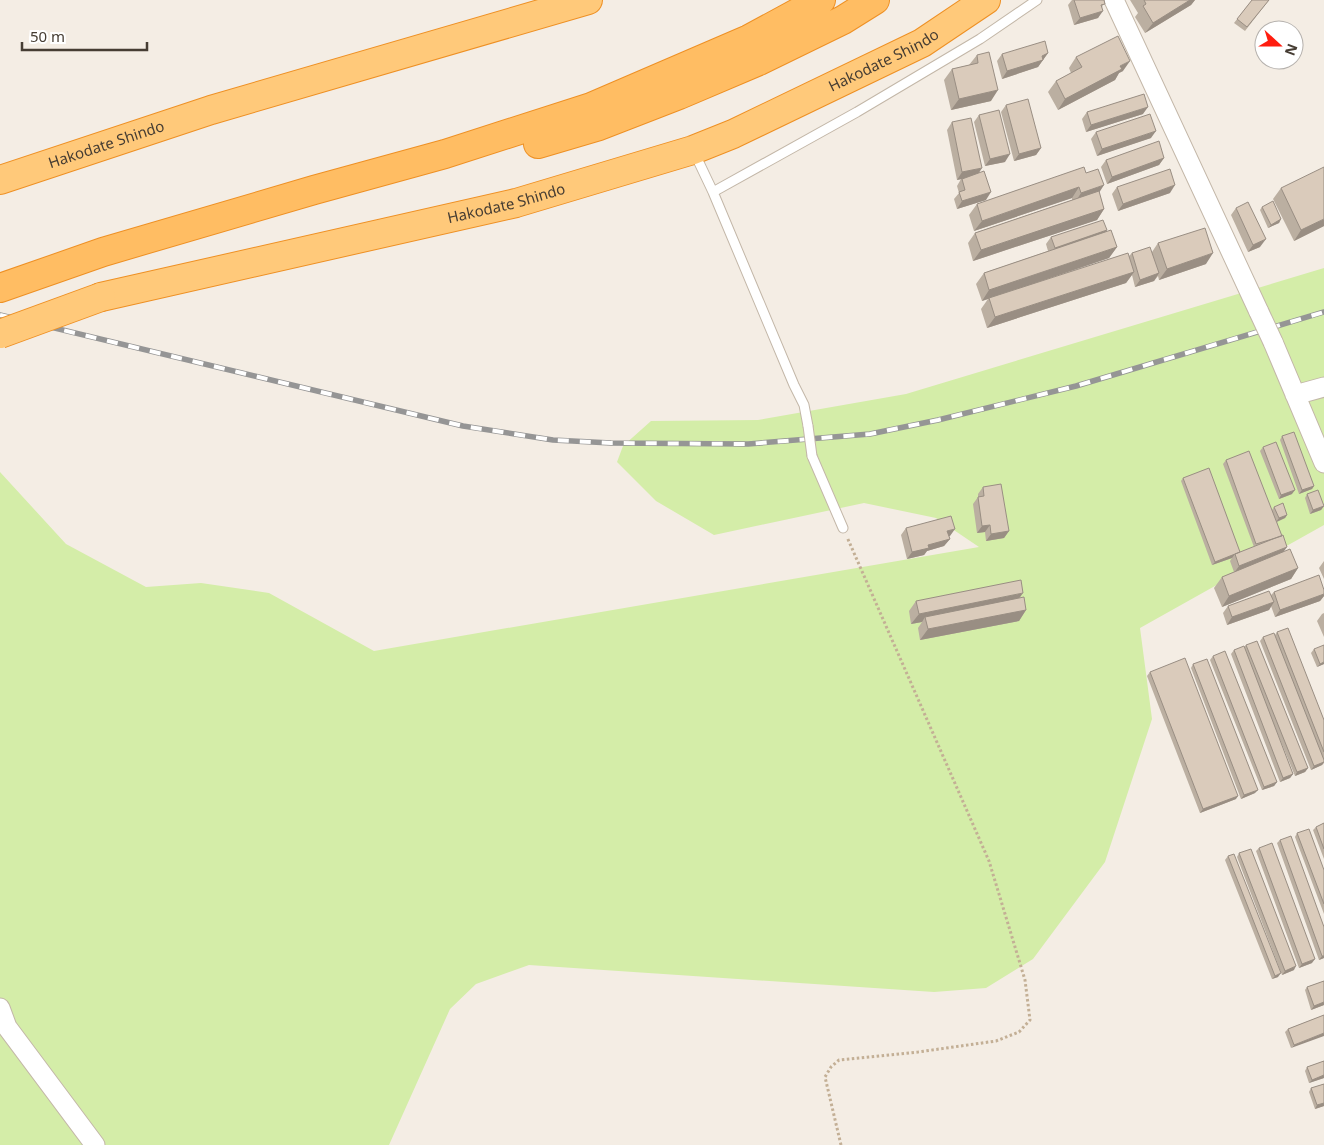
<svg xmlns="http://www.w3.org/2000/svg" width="1324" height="1145" font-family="'Noto Sans',sans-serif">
<rect width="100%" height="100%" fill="#f4ede4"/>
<!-- green -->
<path fill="#d4eda8" d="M1324 268V525L1140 628 1152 719 1105 862 1033 959 986 988 934 992 529 965 476 984 450 1009 389 1145H0V472L66 544 146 587 201 583 269 593 374 651 979 547 936 518 864 503 714 535 656 501 617 462 623 446 651 421 758 420 906 394Z"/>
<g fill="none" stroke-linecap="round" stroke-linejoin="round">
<defs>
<path id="service" d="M694 152 713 192 794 385 804 405 808 426
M713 192 857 112 980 39 1037 0
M812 456 843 528"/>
<path id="minor" d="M1114 0 1259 312
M1273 342 1324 463
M1295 395 1324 387
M0 1008 7 1027 95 1145"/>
<g id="trunk">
<path id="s1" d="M0 180 211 110 588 0"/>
<path id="s2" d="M101 297 516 203 693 150 733 134 922 43 986 0"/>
</g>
<path id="motorway" d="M538 144 599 126 679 95 759 61 843 20 875 0
M0 288 103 252 314 190 445 154 591 107 749 39 821 0"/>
</defs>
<!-- service casing -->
<use href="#service" stroke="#c3b7a8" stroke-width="11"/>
<!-- minor casing -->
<use href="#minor" stroke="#c3b7a8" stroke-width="21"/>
<!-- trunk casing -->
<use href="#trunk" stroke="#ee9024" stroke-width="30"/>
<!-- motorway casing -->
<use href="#motorway" stroke="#ee9024" stroke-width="30"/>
<!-- path -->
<path stroke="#c3af95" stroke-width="3" stroke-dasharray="2.5 2.5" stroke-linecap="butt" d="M841 1145 825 1077 831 1067 839 1060 918 1052 996 1041 1019 1032 1030 1020 1025 980 989 861 847 537"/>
<!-- service -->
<use href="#service" stroke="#fff" stroke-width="9"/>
<!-- minor -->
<use href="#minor" stroke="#fff" stroke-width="19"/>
<!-- trunk -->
<use href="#trunk" stroke="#ffc97a" stroke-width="28"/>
<!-- motorway -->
<use href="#motorway" stroke="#ffbd63" stroke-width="28"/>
<defs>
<path id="rail" d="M0 315 463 426 553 440 611 443 748 444 870 434 938 420 1076 386 1324 312"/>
</defs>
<!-- rail casing -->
<use href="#rail" stroke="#959595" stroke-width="5.5"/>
<!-- rail -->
<use href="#rail" stroke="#fff" stroke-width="4" stroke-dasharray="11" stroke-linecap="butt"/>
<defs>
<path id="service-bridge" d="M808 426 812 456"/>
<path id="minor-bridge" d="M1259 312 1273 342"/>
<path id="trunk-bridge" d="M0 334 101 297"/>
</defs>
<!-- service-bridge casing -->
<use href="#service-bridge" stroke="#c3b7a8" stroke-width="11" stroke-linecap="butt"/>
<!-- minor-bridge casing -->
<use href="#minor-bridge" stroke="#c3b7a8" stroke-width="21" stroke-linecap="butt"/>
<!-- trunk-bridge casing -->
<use href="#trunk-bridge" stroke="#ee9024" stroke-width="30" stroke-linecap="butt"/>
<!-- service-bridge -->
<use href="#service-bridge" stroke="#fff" stroke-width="9"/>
<!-- minor-bridge -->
<use href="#minor-bridge" stroke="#fff" stroke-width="19"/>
<!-- trunk-bridge -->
<use href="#trunk-bridge" stroke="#ffc97a" stroke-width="28"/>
</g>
<!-- wall -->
<path fill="#bbafa1" d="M1072 0H1104L1102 8 1098 18 1074 25 1068 5Z
M1130 0H1195L1191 5 1145 33 1135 17 1138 13Z
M1252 0H1269L1245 31 1234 23Z
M1048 53 1038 67 1002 79 997 61 1002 54Z
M977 55 991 101 951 110 944 80 952 69 969 65Z
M1076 57 1123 71 1119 73 1115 80 1058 110 1048 92 1056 81 1071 73 1069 68Z
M1006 105 1041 148 1036 155 1014 161 1001 112Z
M1087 112 1143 114 1086 132 1082 119Z
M979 115 1005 162 985 166 974 122Z
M952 122 978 173 986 200 957 209 954 199 959 193 957 186 961 179 957 180 947 130Z
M1096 132 1151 138 1097 156 1091 139Z
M1164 158 1159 165 1107 184 1101 167 1106 160Z
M1086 173 1099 192 1104 209 1097 220 973 261 968 243 975 233 1072 200V198L974 231 969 215 977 204Z
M1117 187 1170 193 1118 211 1112 194Z
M1281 188 1324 226 1294 241 1273 199Z
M1262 207 1281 219 1279 223 1268 228 1260 210Z
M1236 208 1260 247 1248 252 1231 215Z
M1107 230 1105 232 1117 247 1109 258 1033 284 1129 256 1132 253 1152 252 1158 243 1206 264 1159 280 1158 276 1154 281 1135 287 1132 275 1126 283 987 328 981 309 988 299 982 301 976 284 984 273 1048 251 1046 244 1051 237Z
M1282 436 1314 486 1312 489 1299 494 1280 440Z
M1263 447 1292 494 1279 499 1260 451Z
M1226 460 1272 510 1274 507 1287 515 1285 518 1277 522 1284 552 1298 568 1291 579 1222 607 1214 588 1222 577 1234 572 1230 561 1232 558 1212 565 1181 481 1183 478 1240 552 1254 547 1223 464Z
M983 487 1009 531 1004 538 986 541 985 532 977 533 973 504 978 497V494Z
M1307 494 1324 506 1321 510 1310 514 1305 498Z
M906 528 950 536H949L950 539 944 546 927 551 924 555 907 559 901 535Z
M1324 561V579L1319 568Z
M1324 590V596L1320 601 1275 617 1271 606 1269 610 1227 625 1223 613 1228 606 1271 595 1274 592Z
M1020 598 1026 610 1019 621 920 640 918 628 922 622 911 624 909 611 916 601Z
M1324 613V637L1317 621 1322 614Z
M1277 632 1324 720V763L1322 765 1311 770 1260 641 1263 637 1275 635Z
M1246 645 1308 768 1305 772 1295 776 1272 720 1293 774 1290 778 1280 782 1231 654 1234 650 1244 647Z
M1314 649 1324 664 1317 667 1311 653Z
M1213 656 1277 782 1274 786 1262 790 1210 660Z
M1193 664 1255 793 1241 799 1191 668Z
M1150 672 1236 799 1200 813 1147 676Z
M1324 823V859L1313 830 1316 827Z
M1297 833 1324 870V914L1295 837Z
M1280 840 1324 958 1319 960 1277 843Z
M1259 848 1312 963 1299 968 1256 851Z
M1239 853 1294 970 1282 975 1237 857Z
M1228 856 1278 977 1272 979 1225 860Z
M1324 981V1005L1311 1010 1305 990 1307 987Z
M1324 1015 1291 1048 1285 1032 1288 1029Z
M1324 1061V1078L1309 1083 1305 1071 1307 1067Z
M1324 1084V1106L1315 1109 1309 1092 1311 1088Z"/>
<!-- shaded-wall -->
<path fill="#998e83" d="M1190 0H1195L1191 5 1145 33 1153 23Z
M1103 11 1098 18 1074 25 1080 18Z
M1048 53 1038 67 1002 79 1007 71Z
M1130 61 1123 71 1119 73 1115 80 1058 110 1065 99 1120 66Z
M998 90 991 101 951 110 959 99Z
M1148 107 1143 114 1086 132 1091 125Z
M1156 131 1151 138 1097 156 1102 149Z
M1041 148 1036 155 1014 161 1019 154Z
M1010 154 1005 162 985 166 990 159Z
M1164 158 1159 165 1107 184 1112 177Z
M982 168 977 176 957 180 962 172Z
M1104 185 1097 196 1074 204 1081 193Z
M1175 185 1170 193 1118 211 1123 204Z
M1079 187 1072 198 974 231 982 221Z
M991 192 986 200 957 209 962 201Z
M1104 209 1097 220 973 261 981 250Z
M1281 219 1279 223 1268 228 1271 225Z
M1324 219V226L1294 241 1301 230Z
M1107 230 1101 238 1050 255 1055 248Z
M1266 239 1260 247 1248 252 1253 245Z
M1117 247 1109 258 982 301 989 290Z
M1213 253 1206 264 1159 280 1167 269Z
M1134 272 1126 283 987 328 995 317Z
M1159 273 1154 281 1135 287 1140 280Z
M1314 486 1312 489 1299 494 1302 490Z
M1295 490 1292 494 1279 499 1281 495Z
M1324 506 1321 510 1310 514 1313 510Z
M1287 515 1285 518 1276 522 1279 518Z
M990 525 985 532 977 533 982 526Z
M955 529 950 536 942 538 947 531Z
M1009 531 1004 538 986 541 991 534Z
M950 539 944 546 927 551 924 555 907 559 912 552 928 545Z
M1287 547 1282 554 1234 573 1239 566Z
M1235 554 1232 558 1212 565 1215 562Z
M1298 568 1291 579 1222 607 1229 596Z
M1023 593 1016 603 925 617 922 622 911 624 919 614Z
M1324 594V596L1320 601 1275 617 1280 610Z
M1274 602 1269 610 1227 625 1232 617Z
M1026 610 1019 621 920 640 928 629Z
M1324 662V664L1317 667 1320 664Z
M1324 762 1322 765 1311 770 1314 766Z
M1308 768 1305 772 1295 776 1297 772Z
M1293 774 1290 778 1280 782 1283 778Z
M1277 782 1274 786 1262 790 1264 787Z
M1258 790 1255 793 1241 799 1244 795Z
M1238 796 1236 799 1200 813 1203 809Z
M1322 956H1324V958L1319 960Z
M1315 959 1312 963 1299 968 1302 964Z
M1296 966 1294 970 1282 975 1285 971Z
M1281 973 1278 977 1272 979 1275 976Z
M1324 1002V1005L1311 1010 1314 1006Z
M1324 1033V1036L1291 1048 1294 1045Z
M1324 1075V1078L1309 1083 1312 1080Z
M1324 1103V1106L1315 1109 1317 1105Z"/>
<!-- building -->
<path fill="#dacbbb" stroke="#998e83" d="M1074 0H1104L1105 4 1101 5 1103 11 1080 18Z
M1144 0H1190L1153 23 1143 6 1146 4Z
M1252 0H1269L1247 27 1237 19Z
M1118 36 1130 61 1120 66 1122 69 1065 99 1056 81 1082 67 1076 57Z
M1045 41 1048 53 1042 56 1043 60 1007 71 1002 54Z
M989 52 998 90 959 99 952 69 978 63 977 55Z
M1144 94 1148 107 1091 125 1087 112Z
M1028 99 1041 148 1019 154 1006 105Z
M999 110 1010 154 990 159 979 115Z
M1150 114 1156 131 1102 149 1096 132Z
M971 118 982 168 962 172 952 122Z
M1159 141 1164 158 1112 177 1106 160Z
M1084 167 1086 173 1098 169 1104 185 1081 193 1079 187 982 221 977 204Z
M1324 167V219L1301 230 1281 188Z
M1170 169 1175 185 1123 204 1117 187Z
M984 171 991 192 962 201 959 192 965 190 962 179Z
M1099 191 1104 209 981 250 975 233Z
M1273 201 1281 219 1271 225 1262 207Z
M1248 202 1266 239 1253 245 1236 208Z
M1103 220 1107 230 1055 248 1051 237Z
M1205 228 1213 253 1167 269 1158 243Z
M1111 230 1117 247 989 290 984 273Z
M1150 247 1159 273 1140 280 1132 253Z
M1128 253 1134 272 995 317 989 298Z
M1294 432 1314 486 1302 490 1282 436Z
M1276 442 1295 490 1281 495 1263 447Z
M1249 451 1282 536 1256 544 1226 460Z
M1209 468 1240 552 1215 562 1183 478Z
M1001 484 1009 531 991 534 990 525 982 526 978 497 984 496 983 487Z
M1318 490 1324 506 1313 510 1307 494Z
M1283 503 1287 515 1279 518 1274 507Z
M951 516 955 529 947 531 950 539 928 545 929 548 912 552 906 528Z
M1283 535 1287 547 1239 566 1235 554Z
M1290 549 1298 568 1229 596 1222 577Z
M1319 575 1324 590V594L1280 610 1274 592Z
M1021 580 1023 593 919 614 916 601Z
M1269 591 1274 602 1232 617 1228 606Z
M1024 597 1026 610 928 629 925 617Z
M1288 628 1324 720V752L1277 632Z
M1274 633 1324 760V762L1314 766 1263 637Z
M1257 641 1308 768 1297 772 1246 645Z
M1324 645V662L1320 664 1314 649Z
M1244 646 1293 774 1283 778 1234 650Z
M1225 651 1277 782 1264 787 1213 656Z
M1185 658 1238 796 1203 809 1150 672Z
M1207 659 1258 790 1244 795 1193 664Z
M1324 823V849L1316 827Z
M1309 829 1324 870V904L1297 833Z
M1291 836 1324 927V956H1322L1280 840Z
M1272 843 1315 959 1302 964 1259 848Z
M1251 849 1296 966 1285 971 1239 853Z
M1234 854 1281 973 1275 976 1228 856Z
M1324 981V1002L1314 1006 1307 987Z
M1324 1015V1033L1294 1045 1288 1029Z
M1324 1061V1075L1312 1080 1307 1067Z
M1324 1084V1103L1317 1105 1311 1088Z"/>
<g text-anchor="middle" stroke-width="4" stroke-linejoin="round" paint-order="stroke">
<!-- street labels -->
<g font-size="15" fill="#463d33" stroke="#fff">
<text dy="5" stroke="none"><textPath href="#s2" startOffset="821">Hakodate Shindo</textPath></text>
<text dy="5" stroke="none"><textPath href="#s1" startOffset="112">Hakodate Shindo</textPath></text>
<text dy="5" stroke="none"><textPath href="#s2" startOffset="416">Hakodate Shindo</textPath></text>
</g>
</g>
<!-- north arrow -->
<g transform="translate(1279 45) rotate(111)"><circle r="24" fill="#ffffff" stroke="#b5b1ad"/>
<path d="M0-4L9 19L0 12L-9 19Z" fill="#ff1d0f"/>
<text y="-8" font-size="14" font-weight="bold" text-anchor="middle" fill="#463d33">N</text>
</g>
<!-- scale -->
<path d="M22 42v8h125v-8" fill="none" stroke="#463d33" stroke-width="2.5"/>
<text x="30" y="42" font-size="15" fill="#463d33" stroke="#ffffff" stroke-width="4" paint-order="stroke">50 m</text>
</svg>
